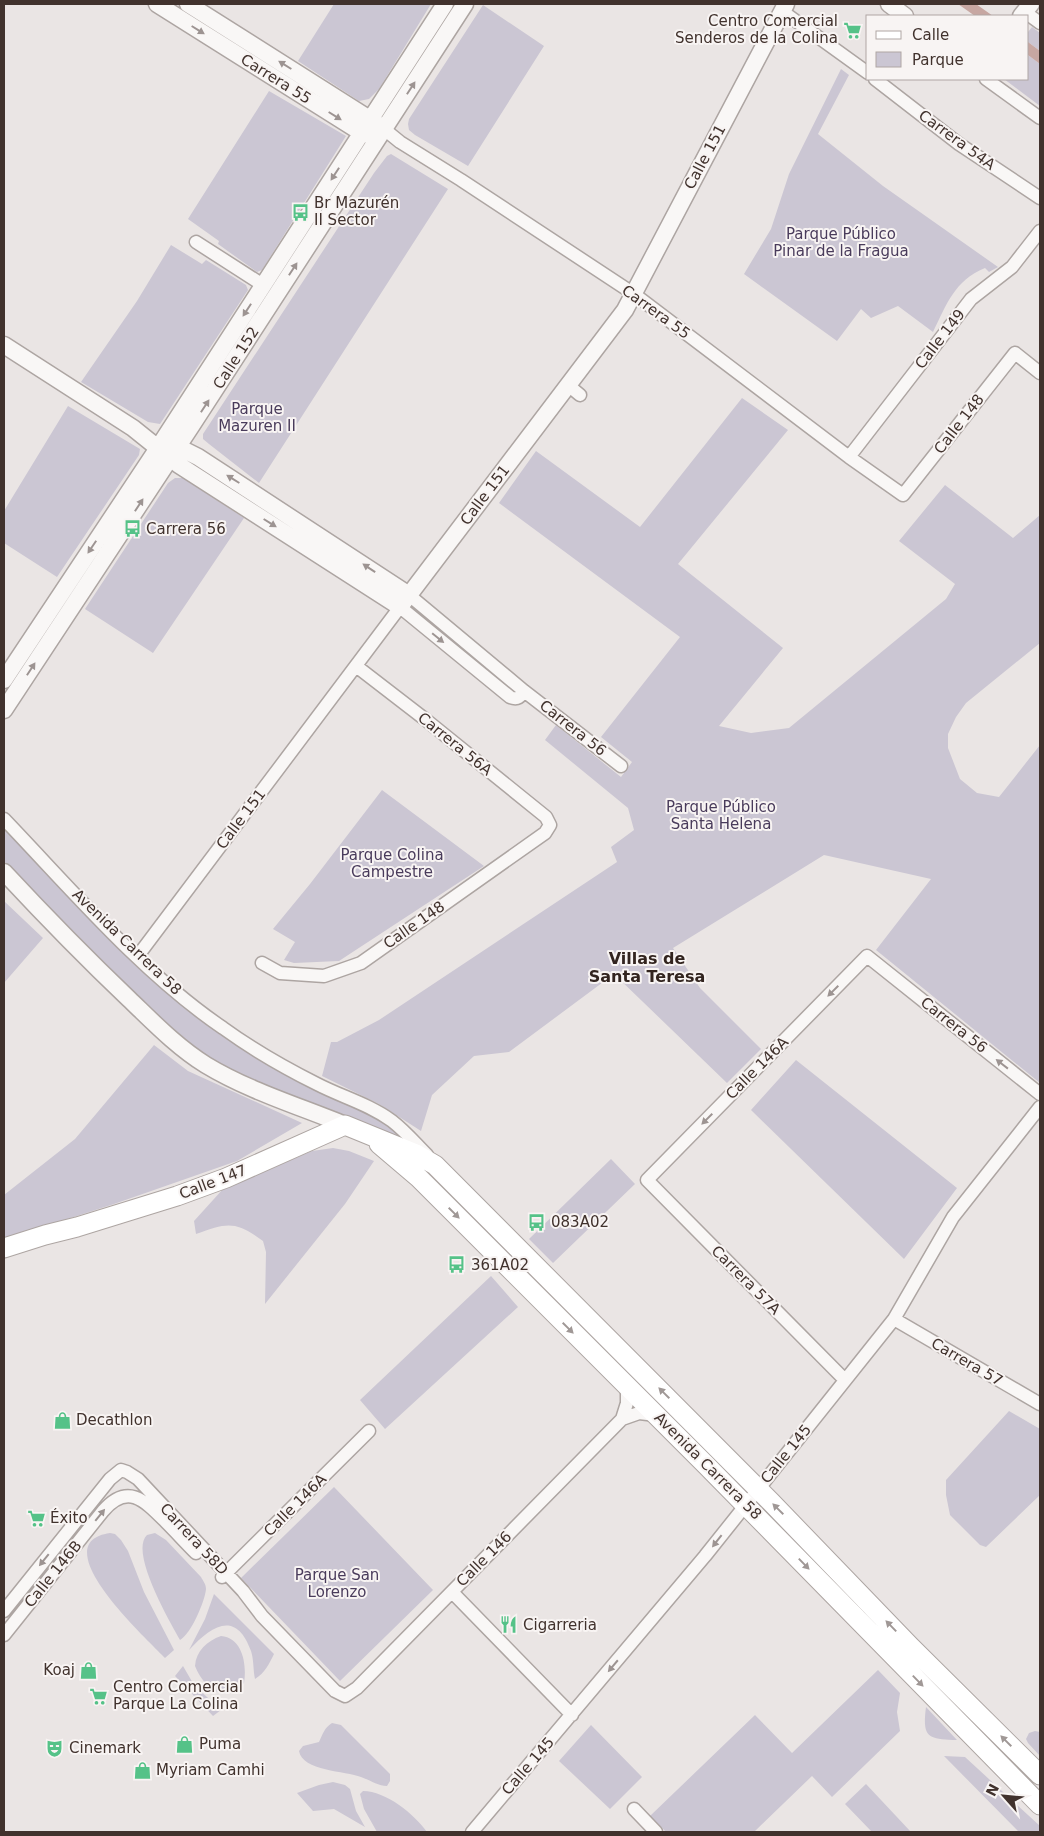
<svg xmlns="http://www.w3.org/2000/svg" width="1044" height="1836" font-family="'DejaVu Sans',sans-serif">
<rect width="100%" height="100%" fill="#eae5e4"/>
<!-- green -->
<path fill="#cbc6d3" d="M334 4H431L379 89 369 99 359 101 298 61Z
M483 5 544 46 468 166 415 135 409 130 408 124 409 119Z
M1032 27 1040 33V51L1028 42V32Z
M1028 55 1040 64V106L1004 79H1028Z
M841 69 849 75 818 134 883 186 998 267 989 272 985 268C954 281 947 304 933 332L898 306 871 318 861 309 837 341 744 274 771 229 789 174Z
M269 91 346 136 262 270 257 272 218 244 219 241 188 219Z
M391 154 448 189 259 483 209 444 203 439V434L374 173 387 156Z
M171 245 202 264 206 260 246 285 248 290 160 424 148 422 81 382 137 301Z
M742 398 788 430 678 564 783 648 719 726 751 733 789 728 946 599 955 584 899 541 945 485 1013 538 1040 515V643L966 703 956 717 948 734V748L960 779 977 793 999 797 1040 745V1083L876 950 931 879 824 855 673 948 700 988 761 1049 727 1083 614 974 509 1052 474 1056 432 1095 421 1131 379 1104 322 1076 331 1042H337L379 1020 617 862 611 847 634 830 628 808 545 740 556 725 621 777 632 762 601 737 680 637 499 503 536 451 640 527Z
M68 406 140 449 139 455 57 577 4 543V511Z
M175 478H183L244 518 153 653 85 609 168 483Z
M382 790 484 866 339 961 294 963 284 960 295 942 273 929 310 884Z
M4 827 173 995 366 1112 391 1128 407 1142 237 1074 193 1047 168 1027 113 974 4 861Z
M4 901 43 938 4 983Z
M154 1045 188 1071 302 1123 237 1161 114 1204 5 1239 4 1195 75 1139Z
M796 1060 957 1188 904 1259 751 1110Z
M333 1148 349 1151 374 1161 345 1204 265 1304 266 1252 263 1241C236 1221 228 1222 196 1234L194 1221 223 1189 312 1151Z
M399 1155 426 1168 730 1469 725 1475Z
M611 1159 635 1184 553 1263 529 1239Z
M491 1276 518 1307 385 1429 360 1400Z
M1009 1411 1040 1429V1495L986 1547 980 1545 950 1515 946 1495V1480Z
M334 1487 433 1590 340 1681 241 1578Z
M110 1533 115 1534 121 1540 128 1551 144 1592 174 1650 165 1658C148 1640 41 1543 110 1533Z
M155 1533 166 1540 201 1577C203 1581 206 1584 206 1589 205 1601 191 1634 180 1640 170 1622 129 1552 147 1535Z
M214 1594 274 1654C269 1664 265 1673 255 1679 253 1670 254 1660 251 1651 236 1609 211 1626 189 1650L205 1619Z
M221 1636C243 1638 247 1665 244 1683 224 1705 204 1688 195 1666 196 1651 207 1641 221 1636Z
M183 1666 194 1685 221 1710 213 1716 175 1676Z
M878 1670 900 1693 897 1712 900 1731 832 1797 812 1776 754 1832H666L650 1816 755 1715 792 1753Z
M926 1707 957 1740C928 1739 922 1738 926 1707Z
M332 1723 341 1725 390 1774V1781L387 1786C378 1786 370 1780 361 1777 346 1771 302 1771 299 1751L303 1746 319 1742C323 1734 324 1728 332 1723Z
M591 1725 642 1777 610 1809 559 1761Z
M1035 1731 1040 1732V1756L1028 1743 1026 1739 1029 1733Z
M944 1756 965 1757 1040 1826V1832H1019Z
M333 1782 345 1785 350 1789 356 1811 365 1827 334 1809 313 1811 297 1793 319 1785Z
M866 1784 911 1832H872L845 1804Z
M363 1791C386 1791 414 1814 427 1832H377L364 1809 360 1794Z"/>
<!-- water -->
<path fill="#c7a7a2" d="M958 4H976L993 16H975Z
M1028 42 1040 51V64L1028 55Z"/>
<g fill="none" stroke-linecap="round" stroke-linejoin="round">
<defs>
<path id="minor" d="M782 11 868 73
M1025 12 1040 23
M875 79 959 144 1040 198
M986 79 1040 118
M384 129 400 142 461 180 634 294 849 457 903 495 1015 353 1040 373
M196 242 263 285
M568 385 580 395
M849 457 971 299 1012 267 1040 231
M409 595 524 691 621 766
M4 819C72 890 142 973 223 1028 252 1049 285 1068 317 1084 342 1097 369 1104 392 1121 405 1131 415 1143 427 1155
M137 957 400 607 510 697C518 700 520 697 524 691
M262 963 280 973 324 976 361 963 545 833 550 825 546 817 426 720 356 666
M894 1319 1040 1404
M845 1380 647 1180 867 956 1040 1094
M622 1419 627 1403V1386
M222 1577 369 1431
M452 1592 572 1715
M4 1611 110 1479 121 1470 127 1472 138 1479 243 1591 262 1616 335 1691 345 1696 357 1688 622 1419 639 1413 656 1415
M4 1635 103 1511C128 1482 145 1501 166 1522 176 1532 186 1543 196 1553
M634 1809 656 1832
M472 1832 705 1556 894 1319 953 1217 1040 1107"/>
<path id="tertiary" d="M157 4 362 133 372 136
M188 4 379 125
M889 4 905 16
M1021 16 1031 4
M4 345 133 428 179 465 400 607 625 310 786 4
M170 443 198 457 409 595
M4 680 158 448 445 4
M4 710 192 425 465 4
M4 872C44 915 86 958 129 999 153 1022 177 1047 206 1065 249 1091 299 1106 345 1125"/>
<path id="secondary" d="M379 1144 419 1178 706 1465 1040 1805
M4 1248 45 1235 77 1227 177 1196 226 1178 345 1125 416 1154 435 1165 771 1502 910 1646 1040 1775"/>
</defs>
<!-- minor casing -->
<use href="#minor" stroke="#ada5a2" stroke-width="15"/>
<!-- tertiary casing -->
<use href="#tertiary" stroke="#ada5a2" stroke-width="19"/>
<!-- secondary casing -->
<use href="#secondary" stroke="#ada5a2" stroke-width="21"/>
<!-- minor -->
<use href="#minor" stroke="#f9f7f6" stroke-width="12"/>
<!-- tertiary -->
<use href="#tertiary" stroke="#f9f7f6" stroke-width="16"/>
<!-- secondary -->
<use href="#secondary" stroke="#fff" stroke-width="19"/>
</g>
<!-- one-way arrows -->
<defs><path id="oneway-solid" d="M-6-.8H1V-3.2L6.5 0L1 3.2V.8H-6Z" transform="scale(1.25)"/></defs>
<g fill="#9d9492">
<use href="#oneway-solid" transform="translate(198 30) rotate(32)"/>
<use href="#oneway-solid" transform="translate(285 65) rotate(-148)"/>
<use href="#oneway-solid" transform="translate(411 88) rotate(-57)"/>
<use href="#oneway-solid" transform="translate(335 116) rotate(32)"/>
<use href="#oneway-solid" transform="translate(335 174) rotate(123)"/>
<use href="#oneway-solid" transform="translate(293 269) rotate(-57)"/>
<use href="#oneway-solid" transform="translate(247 310) rotate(123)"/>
<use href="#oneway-solid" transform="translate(205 406) rotate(-57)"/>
<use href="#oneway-solid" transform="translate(233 479) rotate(-148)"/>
<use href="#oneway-solid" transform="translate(139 505) rotate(-57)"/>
<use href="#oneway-solid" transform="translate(270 523) rotate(32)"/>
<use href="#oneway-solid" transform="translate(92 547) rotate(124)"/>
<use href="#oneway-solid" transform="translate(369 568) rotate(-146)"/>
<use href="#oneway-solid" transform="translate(438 638) rotate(39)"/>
<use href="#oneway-solid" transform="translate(31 669) rotate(-57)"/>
<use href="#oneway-solid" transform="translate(833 991) rotate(135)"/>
<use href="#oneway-solid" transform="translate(1002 1064) rotate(-142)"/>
<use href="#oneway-solid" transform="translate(707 1119) rotate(135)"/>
<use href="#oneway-solid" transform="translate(100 1515) rotate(-51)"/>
<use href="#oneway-solid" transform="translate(717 1541) rotate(128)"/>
<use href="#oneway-solid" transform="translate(44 1560) rotate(129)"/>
<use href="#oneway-solid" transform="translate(613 1666) rotate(130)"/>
</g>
<g fill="#a09896">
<use href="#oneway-solid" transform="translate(454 1213) rotate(45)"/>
<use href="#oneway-solid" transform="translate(568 1328) rotate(45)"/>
<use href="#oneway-solid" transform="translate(664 1393) rotate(-135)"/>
<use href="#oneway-solid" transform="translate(778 1509) rotate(-135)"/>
<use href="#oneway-solid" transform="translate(804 1564) rotate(46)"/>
<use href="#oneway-solid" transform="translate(891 1626) rotate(-134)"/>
<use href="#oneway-solid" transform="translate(918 1681) rotate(46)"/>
<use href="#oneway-solid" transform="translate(1006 1741) rotate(-135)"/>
</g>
<!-- icons -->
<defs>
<symbol id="supermarket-bare" viewBox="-9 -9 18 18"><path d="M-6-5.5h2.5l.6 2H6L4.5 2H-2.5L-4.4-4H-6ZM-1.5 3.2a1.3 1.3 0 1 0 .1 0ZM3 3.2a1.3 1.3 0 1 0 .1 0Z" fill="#55c288" stroke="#f8f4f3" stroke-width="2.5" paint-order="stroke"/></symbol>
<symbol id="bus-bare" viewBox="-9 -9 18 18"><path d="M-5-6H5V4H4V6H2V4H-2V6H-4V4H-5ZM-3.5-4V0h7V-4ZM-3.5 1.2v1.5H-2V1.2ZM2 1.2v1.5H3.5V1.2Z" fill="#55c288" stroke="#f8f4f3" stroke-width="2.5" paint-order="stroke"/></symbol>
<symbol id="shop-bare" viewBox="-9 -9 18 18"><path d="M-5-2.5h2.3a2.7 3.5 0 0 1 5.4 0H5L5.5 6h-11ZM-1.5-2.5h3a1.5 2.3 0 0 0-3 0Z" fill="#55c288" stroke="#f8f4f3" stroke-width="2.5" paint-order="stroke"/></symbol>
<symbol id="restaurant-bare" viewBox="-9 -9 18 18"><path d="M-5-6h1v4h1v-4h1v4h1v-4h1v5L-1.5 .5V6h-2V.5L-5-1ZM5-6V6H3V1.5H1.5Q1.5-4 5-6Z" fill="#55c288" stroke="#f8f4f3" stroke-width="2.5" paint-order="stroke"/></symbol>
<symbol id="theatre-bare" viewBox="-9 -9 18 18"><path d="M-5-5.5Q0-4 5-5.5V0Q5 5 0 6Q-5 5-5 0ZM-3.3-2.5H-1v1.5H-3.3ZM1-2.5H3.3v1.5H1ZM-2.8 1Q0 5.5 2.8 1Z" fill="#55c288" stroke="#f8f4f3" stroke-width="2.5" paint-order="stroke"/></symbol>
</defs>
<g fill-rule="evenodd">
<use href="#supermarket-bare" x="840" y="18" width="25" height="25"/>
<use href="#bus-bare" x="288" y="200" width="25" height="25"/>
<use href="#bus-bare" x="120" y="516" width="25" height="25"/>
<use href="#bus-bare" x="524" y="1210" width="25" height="25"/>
<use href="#bus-bare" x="444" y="1252" width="25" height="25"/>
<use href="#shop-bare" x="50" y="1408" width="25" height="25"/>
<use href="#supermarket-bare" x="24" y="1506" width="25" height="25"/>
<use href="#restaurant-bare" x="496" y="1612" width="25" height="25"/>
<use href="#shop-bare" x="76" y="1658" width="25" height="25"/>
<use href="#supermarket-bare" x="86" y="1684" width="25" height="25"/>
<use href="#shop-bare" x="172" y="1732" width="25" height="25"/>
<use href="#theatre-bare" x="42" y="1736" width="25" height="25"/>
<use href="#shop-bare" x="130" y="1758" width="25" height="25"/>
</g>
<g text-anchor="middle" stroke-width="4" stroke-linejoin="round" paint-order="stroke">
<!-- poi labels -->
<g font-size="15" fill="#41322d" stroke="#f8f4f3" text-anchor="start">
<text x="838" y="26" text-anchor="end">Centro Comercial<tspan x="838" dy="17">Senderos de la Colina</tspan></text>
<text x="314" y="208">Br Mazurén<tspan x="314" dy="17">II Sector</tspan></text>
<text x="146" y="534">Carrera 56</text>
<text x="551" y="1227">083A02</text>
<text x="471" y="1270">361A02</text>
<text x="76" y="1425">Decathlon</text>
<text x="50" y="1523">Éxito</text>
<text x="523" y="1630">Cigarreria</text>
<text x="75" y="1675" text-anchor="end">Koaj</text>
<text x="113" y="1692">Centro Comercial<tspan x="113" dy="17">Parque La Colina</tspan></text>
<text x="199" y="1749">Puma</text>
<text x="69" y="1753">Cinemark</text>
<text x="156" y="1775">Myriam Camhi</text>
</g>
<!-- street labels -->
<g font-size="15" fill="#41322d" stroke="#f8f4f3">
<text transform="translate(276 79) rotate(32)" y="5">Carrera 55</text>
<text transform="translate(957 140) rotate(36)" y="5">Carrera 54A</text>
<text transform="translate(705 157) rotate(-62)" y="5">Calle 151</text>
<text transform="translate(656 312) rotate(36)" y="5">Carrera 55</text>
<text transform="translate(940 339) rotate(-52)" y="5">Calle 149</text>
<text transform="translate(236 358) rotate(-57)" y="5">Calle 152</text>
<text transform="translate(959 424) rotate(-52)" y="5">Calle 148</text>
<text transform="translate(485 495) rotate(-53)" y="5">Calle 151</text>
<text transform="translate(573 728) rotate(38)" y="5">Carrera 56</text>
<text transform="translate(455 744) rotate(39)" y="5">Carrera 56A</text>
<text transform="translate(241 819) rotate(-53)" y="5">Calle 151</text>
<text transform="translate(414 925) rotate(-35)" y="5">Calle 148</text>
<text transform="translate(127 942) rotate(44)" y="5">Avenida Carrera 58</text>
<text transform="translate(954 1025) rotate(38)" y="5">Carrera 56</text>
<text transform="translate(757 1068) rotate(-45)" y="5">Calle 146A</text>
<text transform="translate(213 1182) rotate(-21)" y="5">Calle 147</text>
<text transform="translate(746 1280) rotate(45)" y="5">Carrera 57A</text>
<text transform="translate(967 1362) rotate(30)" y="5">Carrera 57</text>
<text transform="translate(786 1454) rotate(-51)" y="5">Calle 145</text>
<text transform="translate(708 1466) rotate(45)" y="5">Avenida Carrera 58</text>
<text transform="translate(295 1505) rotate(-45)" y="5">Calle 146A</text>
<text transform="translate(194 1539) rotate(47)" y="5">Carrera 58D</text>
<text transform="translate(484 1559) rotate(-45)" y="5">Calle 146</text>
<text transform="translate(53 1574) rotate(-51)" y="5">Calle 146B</text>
<text transform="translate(528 1766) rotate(-49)" y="5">Calle 145</text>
</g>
<!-- park labels -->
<g font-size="15" fill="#493b5b" stroke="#f8f4f3">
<text x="841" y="239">Parque Público<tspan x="841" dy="17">Pinar de la Fragua</tspan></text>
<text x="257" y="414">Parque<tspan x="257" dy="17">Mazuren II</tspan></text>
<text x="721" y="812">Parque Público<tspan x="721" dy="17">Santa Helena</tspan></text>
<text x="392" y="860">Parque Colina<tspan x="392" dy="17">Campestre</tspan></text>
<text x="337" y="1580">Parque San<tspan x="337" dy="17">Lorenzo</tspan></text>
</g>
<!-- neighbourhood labels -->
<g font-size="16" font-weight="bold" fill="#32241f" stroke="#f8f4f3">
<text x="647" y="964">Villas de<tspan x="647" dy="18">Santa Teresa</tspan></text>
</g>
</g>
<!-- border -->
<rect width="1044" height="1836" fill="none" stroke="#41322d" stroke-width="10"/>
<!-- legend -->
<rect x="866" y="15" width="162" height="65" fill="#f8f4f3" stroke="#afa6a4"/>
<rect x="876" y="31" width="25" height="8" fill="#ffffff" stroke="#afa6a4"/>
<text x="912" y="40" font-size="15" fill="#41322d">Calle</text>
<rect x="876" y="52" width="25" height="15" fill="#cbc6d3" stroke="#afa6a4"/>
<text x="912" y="65" font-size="15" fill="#41322d">Parque</text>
<!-- north arrow -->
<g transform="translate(1004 1796) rotate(297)" stroke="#f8f4f3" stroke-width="4" paint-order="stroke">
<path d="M0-4L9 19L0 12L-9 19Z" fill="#41322d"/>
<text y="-8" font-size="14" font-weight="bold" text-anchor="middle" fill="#41322d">N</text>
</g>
</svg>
